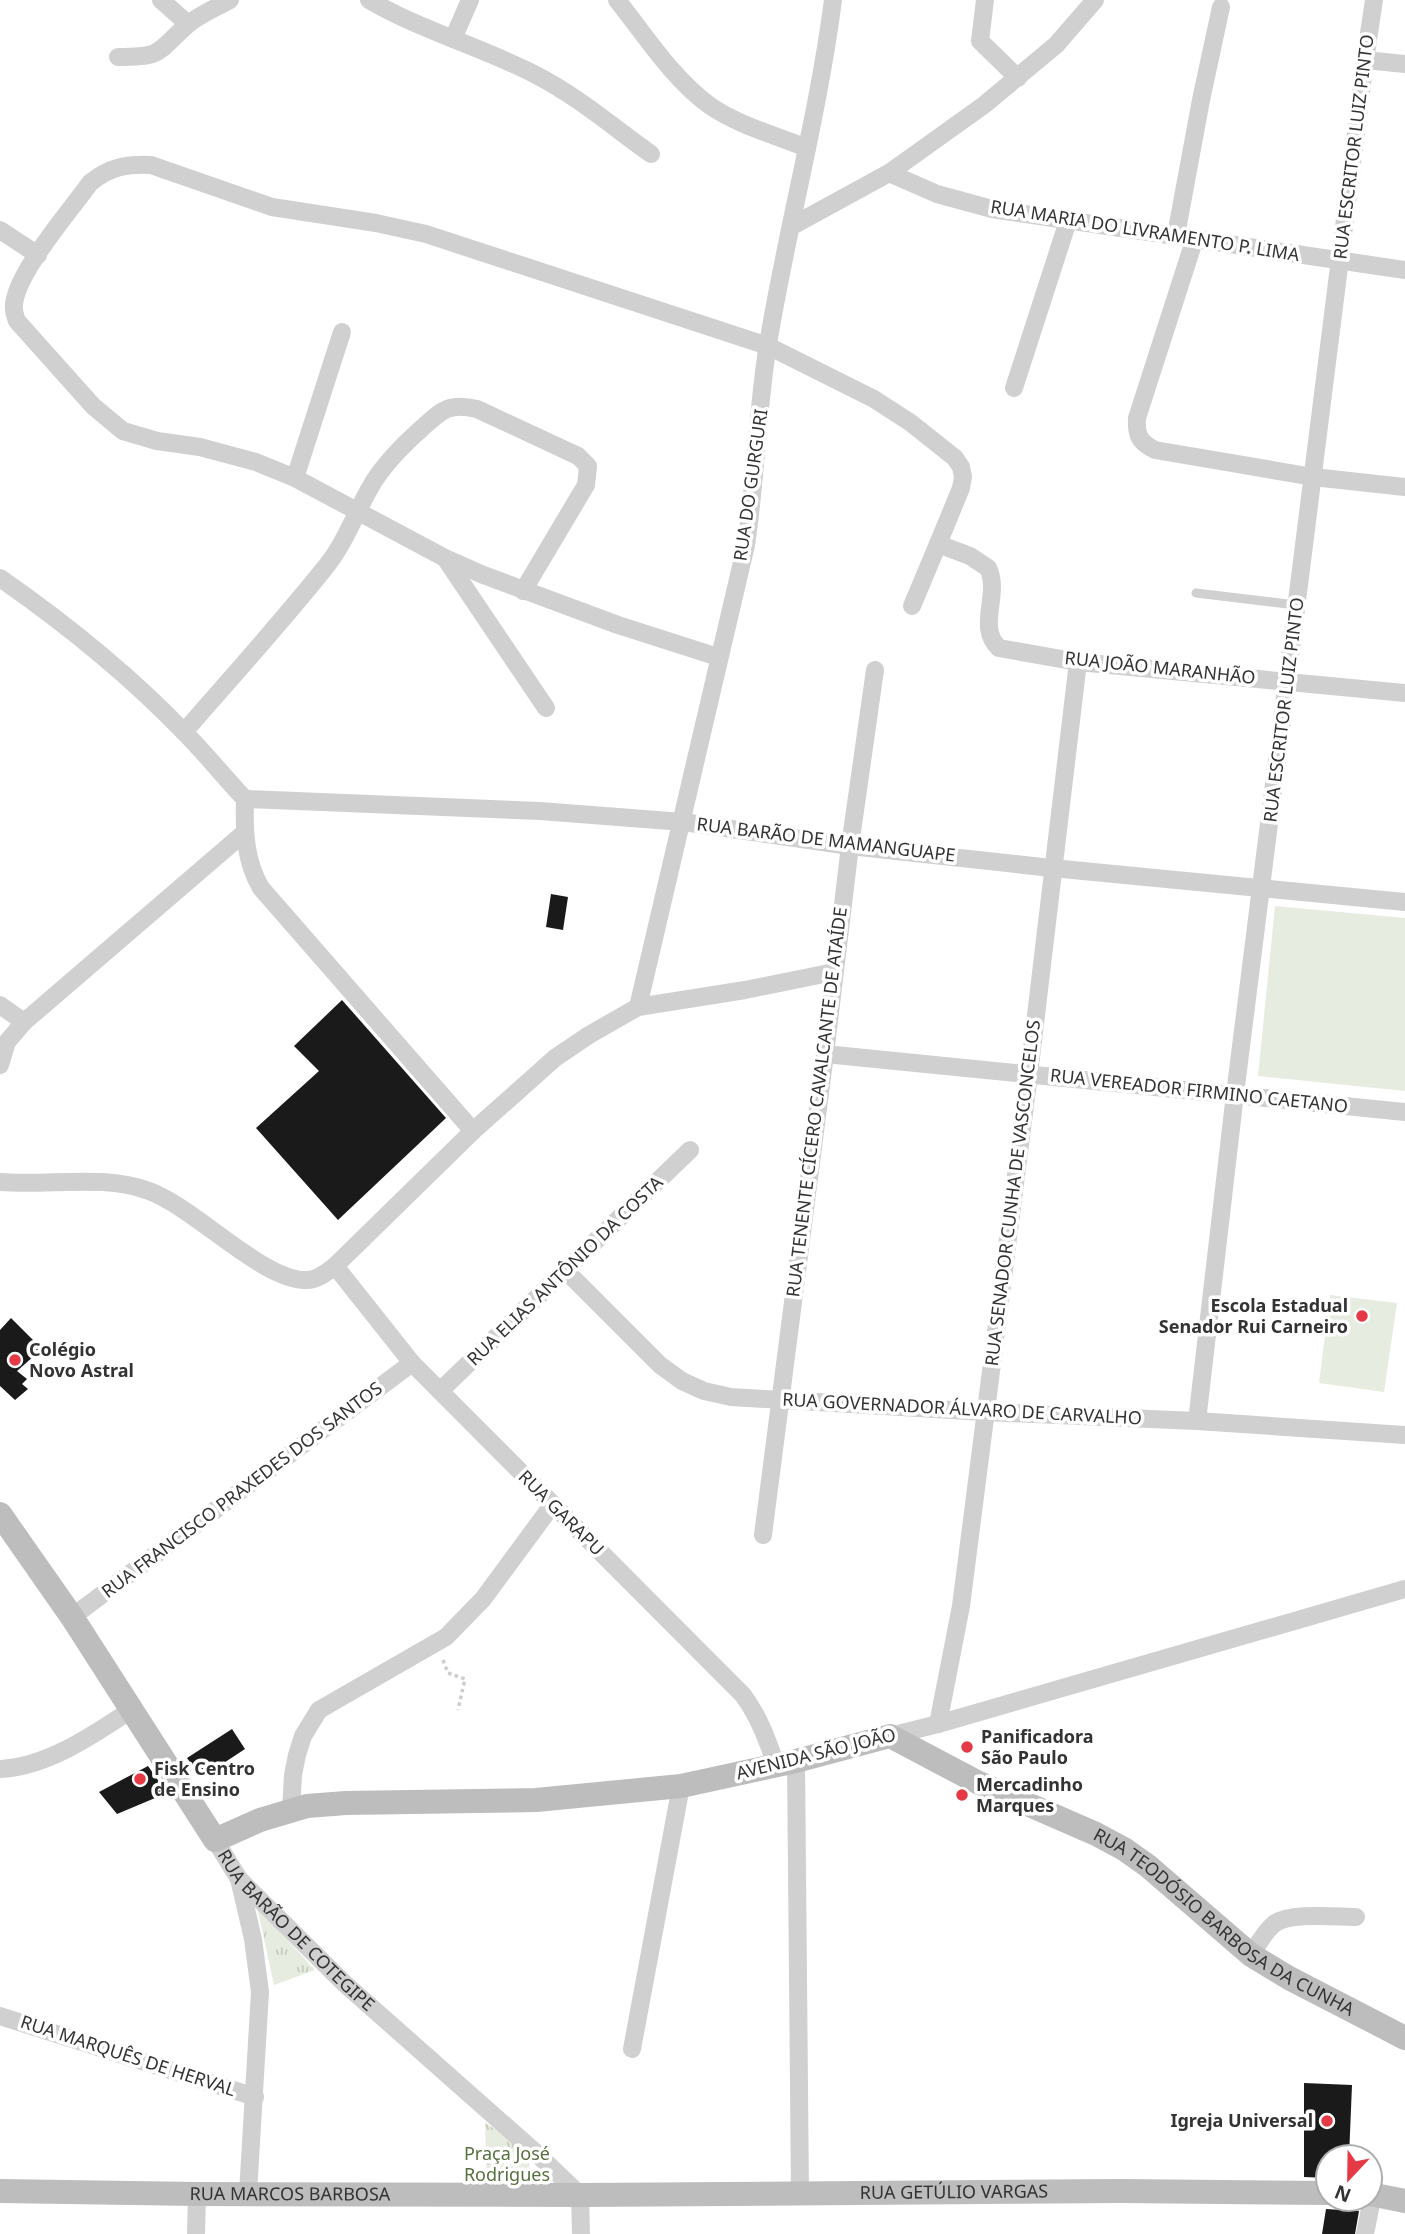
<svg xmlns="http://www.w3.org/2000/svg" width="1405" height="2234" font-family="'Noto Sans',sans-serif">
<defs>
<pattern id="park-tufts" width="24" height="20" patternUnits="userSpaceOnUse" patternTransform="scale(1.75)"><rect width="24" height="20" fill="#e6ecdf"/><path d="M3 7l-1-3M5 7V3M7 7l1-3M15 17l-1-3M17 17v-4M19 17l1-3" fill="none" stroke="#c6cbc0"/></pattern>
</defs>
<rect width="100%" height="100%" fill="#fff"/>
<!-- green -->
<path fill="#e6ecdf" d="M1275 906 1405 918V1091L1258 1076Z
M1330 1295 1397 1303 1384 1392 1319 1383Z"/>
<!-- park -->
<path fill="url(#park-tufts)" d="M257 1907 315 1970 274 1985Z
M485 2122C505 2138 536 2150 529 2179L523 2185H487Z"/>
<!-- building -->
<path fill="#1a1a1a" d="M551 894 568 897 563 930 546 927Z
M342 1000 446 1118 338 1220 256 1128 319 1071 294 1046Z
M11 1318 42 1349 17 1371 27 1379 22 1384 28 1389 15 1400 0 1386V1330Z
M232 1729 245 1749 201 1778 187 1758Z
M148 1766 167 1793 117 1814 99 1792Z
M1304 2083 1352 2085 1349 2157H1328V2178L1304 2177Z
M1326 2209 1359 2211 1355 2234H1322Z"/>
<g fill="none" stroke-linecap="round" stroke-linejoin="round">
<!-- path -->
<path stroke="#cdcdcd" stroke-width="3.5" stroke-dasharray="3.5 3.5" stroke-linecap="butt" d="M443 1660 448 1673 465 1679 458 1710"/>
<!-- service -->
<path stroke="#d0d0d0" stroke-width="9" d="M1196 593 1296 605"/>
<!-- minor -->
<g stroke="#d0d0d0" stroke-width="18">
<path d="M161 0 188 24"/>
<path d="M369 0C422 31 482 47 536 75 577 96 613 127 651 154"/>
<path d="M617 0C646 36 672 78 709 105 737 125 775 135 807 148"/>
<path d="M985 0 980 41 1018 78"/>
<path d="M453 39 470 0"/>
<path d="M118 57C162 57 155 54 186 26 198 15 216 8 230 0"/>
<path d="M1365 60 1405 64"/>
<path d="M889 173 937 194 992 209 1405 270"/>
<path d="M792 226 889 173 984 105 1056 45 1095 0"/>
<path d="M0 230 38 255"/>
<path d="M1176 235 1201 100 1221 7"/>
<path d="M1195 238 1137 418C1136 435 1139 442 1155 450L1313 477 1405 487"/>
<path d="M1014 388 1068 221"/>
<path d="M295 478 342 332"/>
<path d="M445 558 546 708"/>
<path d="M0 578C66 624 128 674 184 732 205 753 224 777 245 799 244 831 245 861 261 888L473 1131"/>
<path d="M912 606 938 544"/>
<path d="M718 657 618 625 481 574 445 558 295 478 256 462 200 447 157 441 123 431 93 406 17 321C15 315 13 311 14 305 16 273 70 211 90 183 109 167 126 164 151 165L272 207 376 223 426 234 768 346 874 399 911 423 955 458 961 467 963 477 961 488 938 544 970 556 988 568C1001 594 976 627 999 648L1078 662 1405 693"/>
<path d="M184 732C231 678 279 625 324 569 346 543 356 510 374 481 387 461 403 445 421 429 441 411 448 402 477 409L578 456 588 466 586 485 523 591"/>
<path d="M245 799 540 811 683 822 850 846 1052 868 1405 902"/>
<path d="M0 1005 24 1022"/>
<path d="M638 1007 746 545C756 479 757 411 768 344 787 229 818 116 833 0"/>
<path d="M825 1054 1405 1112"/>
<path d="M0 1065 7 1042 24 1022 244 833"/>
<path d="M0 1182C49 1186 103 1174 149 1191 194 1207 264 1282 307 1280 318 1280 327 1272 335 1266L473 1131 555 1058 589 1035 638 1007 745 990 834 972"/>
<path d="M335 1266 412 1363 743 1695C759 1717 767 1739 776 1765"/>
<path d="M565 1270 660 1365 682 1381 704 1391 731 1397 985 1412 1197 1421 1405 1435"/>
<path d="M440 1391 690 1150"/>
<path d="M1197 1421 1235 1094 1365 60 1374 0"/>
<path d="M763 1535 825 1054 850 846 875 670"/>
<path d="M72 1617 412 1363"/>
<path d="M938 1724 961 1606 1029 1074 1078 662"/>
<path d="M890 1736 938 1724 1405 1589"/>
<path d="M796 1761 800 2195"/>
<path d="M0 1769C47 1767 93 1735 131 1710"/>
<path d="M291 1810 293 1775 297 1755 303 1736 319 1710 446 1637 483 1599 553 1504"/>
<path id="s1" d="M215 1840 239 1879 345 1984 535 2152 580 2195 581 2234"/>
<path d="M239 1879 253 1939 260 1992 248 2193"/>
<path d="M1251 1955C1258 1945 1264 1932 1274 1924 1290 1912 1336 1917 1356 1917"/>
<path d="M0 2016 255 2097"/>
<path d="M632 2049 681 1786"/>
<path d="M196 2234 197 2194"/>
<path d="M1365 2234 1373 2194"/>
</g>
<!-- secondary -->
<g stroke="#bdbdbd" stroke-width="24">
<path id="s2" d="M0 1514 72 1617 215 1840 260 1820 307 1806 346 1803 536 1800 681 1786 796 1761 890 1736 979 1783 1096 1834 1124 1849 1148 1866 1251 1955 1289 1978 1405 2038"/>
<path id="s3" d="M0 2191 197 2194 580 2195 1120 2191 1328 2193"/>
<path d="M1370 2194 1405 2201"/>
</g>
</g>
<!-- markers -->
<g fill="#e63946" stroke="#fff" stroke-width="2.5">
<circle cx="1362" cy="1316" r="7"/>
<circle cx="15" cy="1360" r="7"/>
<circle cx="967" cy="1747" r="7"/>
<circle cx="140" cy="1779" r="7"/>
<circle cx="962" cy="1795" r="7"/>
<circle cx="1327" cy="2121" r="7"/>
</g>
<g text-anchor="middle" stroke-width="7" stroke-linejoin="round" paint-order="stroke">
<!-- street labels -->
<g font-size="18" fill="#333" stroke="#fff">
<text transform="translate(1354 147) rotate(-83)" y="6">RUA ESCRITOR LUIZ PINTO</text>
<text transform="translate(1145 231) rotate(9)" y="6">RUA MARIA DO LIVRAMENTO P. LIMA</text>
<text transform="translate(751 485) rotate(-82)" y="6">RUA DO GURGURI</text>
<text transform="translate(1160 668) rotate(6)" y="6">RUA JOÃO MARANHÃO</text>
<text transform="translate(1284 710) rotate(-83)" y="6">RUA ESCRITOR LUIZ PINTO</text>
<text transform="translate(826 840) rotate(7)" y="6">RUA BARÃO DE MAMANGUAPE</text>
<text transform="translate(1199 1091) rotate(6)" y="6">RUA VEREADOR FIRMINO CAETANO</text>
<text transform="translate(817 1102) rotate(-83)" y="6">RUA TENENTE CÍCERO CAVALCANTE DE ATAÍDE</text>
<text transform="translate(1013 1193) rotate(-83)" y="6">RUA SENADOR CUNHA DE VASCONCELOS</text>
<text transform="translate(565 1271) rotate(-44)" y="6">RUA ELIAS ANTÔNIO DA COSTA</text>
<text transform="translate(962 1409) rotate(3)" y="6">RUA GOVERNADOR ÁLVARO DE CARVALHO</text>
<text transform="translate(242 1490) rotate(-37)" y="6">RUA FRANCISCO PRAXEDES DOS SANTOS</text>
<text transform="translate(561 1513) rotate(45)" y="6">RUA GARAPU</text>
<text transform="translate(816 1754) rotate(-14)" y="6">AVENIDA SÃO JOÃO</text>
<text dy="6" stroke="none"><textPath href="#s2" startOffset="1463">RUA TEODÓSIO BARBOSA DA CUNHA</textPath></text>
<text dy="6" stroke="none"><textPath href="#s1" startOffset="122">RUA BARÃO DE COTEGIPE</textPath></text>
<text transform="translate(128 2056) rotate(18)" y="6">RUA MARQUÊS DE HERVAL</text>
<text dy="6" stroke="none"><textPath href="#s3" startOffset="954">RUA GETÚLIO VARGAS</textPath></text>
<text dy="6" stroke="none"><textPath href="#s3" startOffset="290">RUA MARCOS BARBOSA</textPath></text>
</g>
<!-- poi labels -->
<g font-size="18" font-weight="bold" fill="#333" stroke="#fff" text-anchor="start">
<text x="1348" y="1312" text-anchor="end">Escola Estadual<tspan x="1348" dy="21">Senador Rui Carneiro</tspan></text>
<text x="29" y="1356">Colégio<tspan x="29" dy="21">Novo Astral</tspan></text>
<text x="981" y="1743">Panificadora<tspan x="981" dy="21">São Paulo</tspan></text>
<text x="154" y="1775">Fisk Centro<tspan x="154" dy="21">de Ensino</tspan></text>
<text x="976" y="1791">Mercadinho<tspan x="976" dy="21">Marques</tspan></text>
<text x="1313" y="2127" text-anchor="end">Igreja Universal</text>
</g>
<!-- park labels -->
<g font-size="18" fill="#56703f" stroke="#fff">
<text x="507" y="2160">Praça José<tspan x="507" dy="21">Rodrigues</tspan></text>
</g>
</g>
<!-- north arrow -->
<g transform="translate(1349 2178) rotate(202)"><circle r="33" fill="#ffffff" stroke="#adadad" stroke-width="2"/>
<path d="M0-5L12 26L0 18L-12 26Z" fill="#e63946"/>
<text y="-10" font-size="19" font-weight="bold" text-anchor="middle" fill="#333333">N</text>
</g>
</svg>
